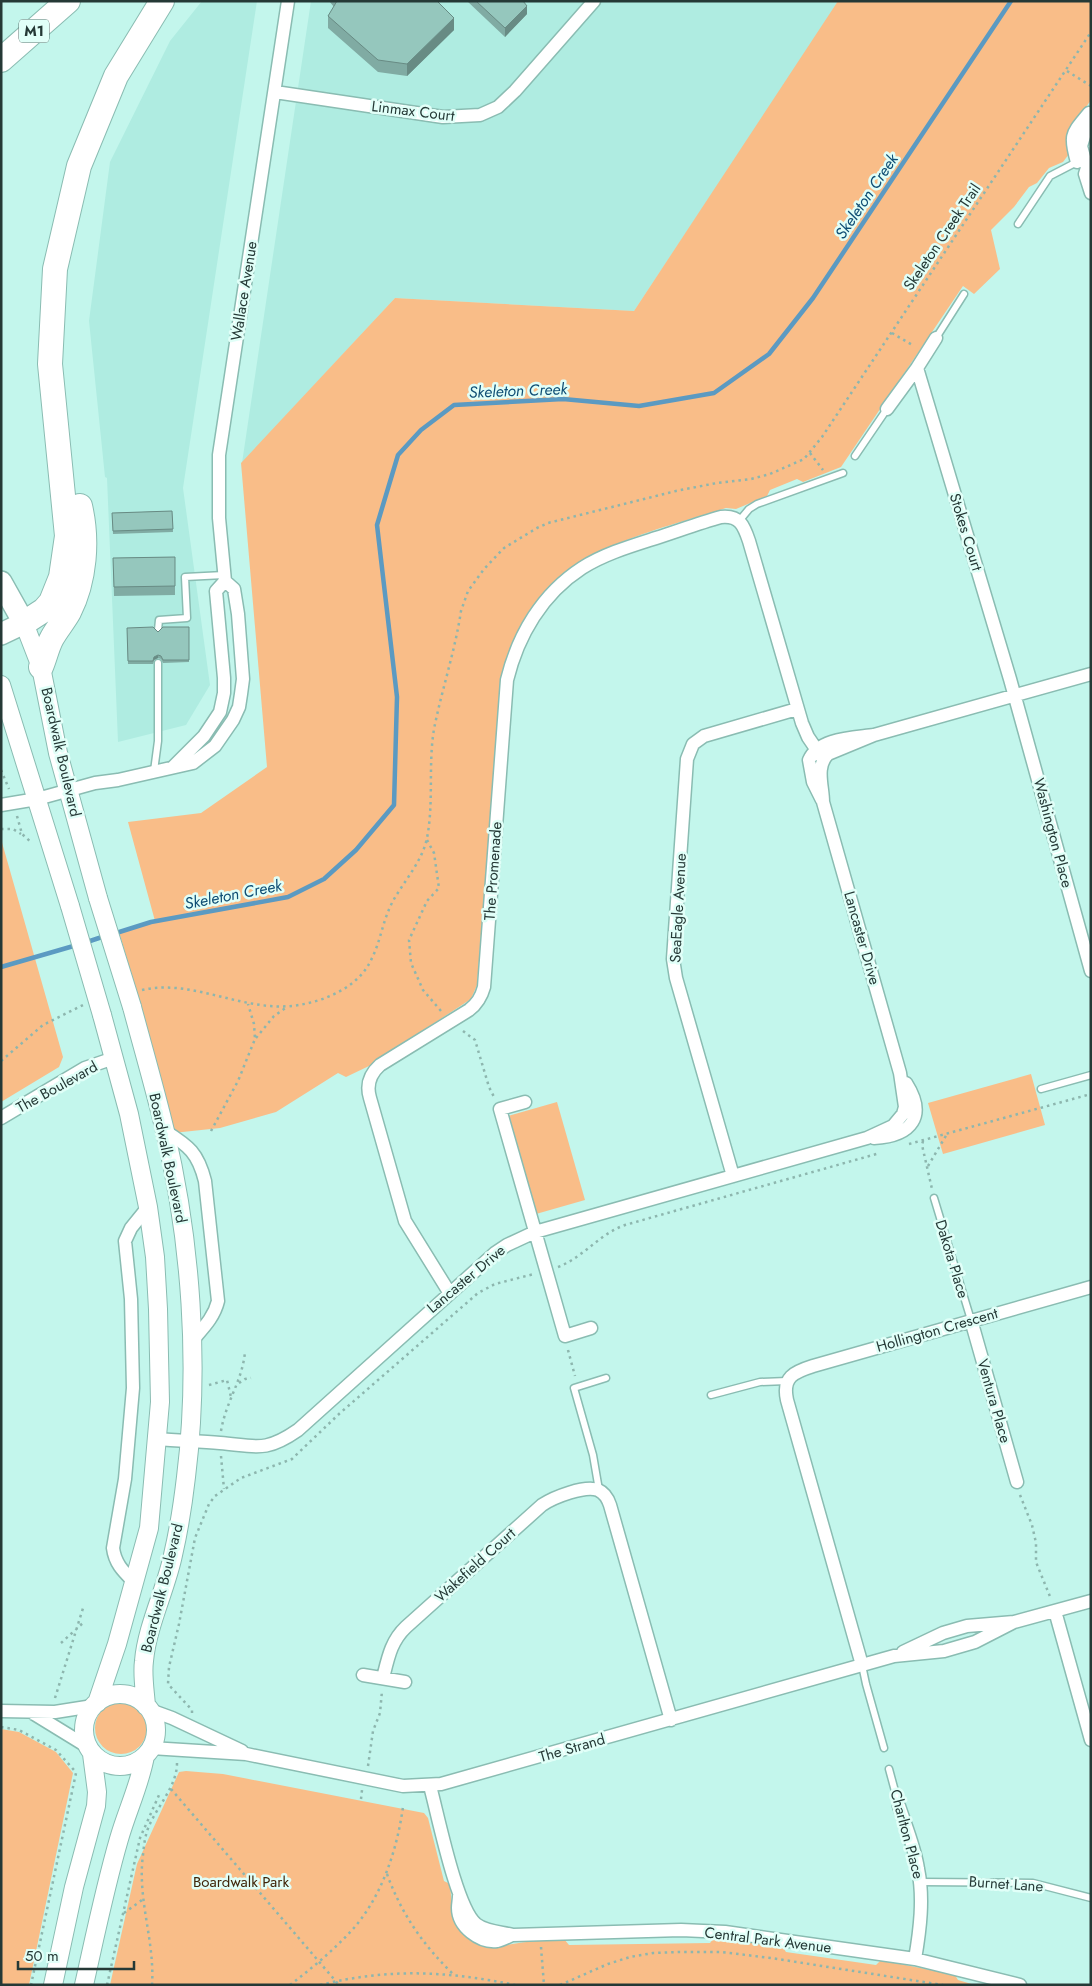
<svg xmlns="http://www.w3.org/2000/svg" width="1092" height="1986" font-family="Jost,sans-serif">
<rect width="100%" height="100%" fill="#c3f6ec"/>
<!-- built -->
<path fill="#afece1" d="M202 1H257L183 488 210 685 186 725 118 742 107 478 105 477 89 321 110 162 170 41Z
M311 1H840L634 311 395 298 242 463Z"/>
<!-- green -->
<path fill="#f9bd88" d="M838 1H1091V100L1071 128 1069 154 1063 162 1049 168 1037 183 1029 187 1014 207 991 230 1000 269 974 294 963 286 841 467 803 482 797 479 770 490 767 496 736 509 726 508C652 532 572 546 526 616 515 633 509 653 502 672L477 985 471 999 369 1066 346 1077 338 1073 276 1112 220 1128 173 1133 144 1017 119 932 155 921 128 822 201 813 267 767 241 463 395 298 634 311Z
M1 839 63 1057 59 1067 1 1102Z
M1031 1074 1045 1125 943 1154 928 1103Z
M557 1102 585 1200 536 1214 508 1116Z
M95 1728a26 26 0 1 1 52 0a26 26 0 1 1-52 0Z
M1 1729 19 1732 56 1752 73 1773 29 1985H1Z
M186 1771 223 1774 424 1813 428 1818 444 1881 450 1884 452 1907 501 1946C522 1942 542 1940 564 1939L569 1945 710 1943 714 1938 782 1946 786 1952 876 1965 881 1960 955 1975 958 1980 975 1985H110L137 1864 179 1772Z"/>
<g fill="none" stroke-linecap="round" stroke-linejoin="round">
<!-- stream -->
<path stroke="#5b9ac2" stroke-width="4.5" d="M113 934 151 922 288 897 324 879 356 850 394 805 397 697 377 525 398 455 421 430 454 405 563 399 639 406 714 393 769 354 813 298 1011 1
M84 943 105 936
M1 967 77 945"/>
<defs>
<path id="service" d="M1018 224 1050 176 1077 162
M936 338 964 294
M855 456 887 409
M739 521 749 509 757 504 843 473
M158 630 159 620 187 618 185 577 224 575
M154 771 158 741V663
M1041 1089 1091 1075
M934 1198 971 1320
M711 1395 760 1382 787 1381
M599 1490 593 1455 574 1388 606 1378
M862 1665 866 1684 884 1748
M889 1769 899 1806
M920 1882 1033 1883 1091 1898"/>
<path id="minor" d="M275 92 443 117 480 115 498 107 515 91 594 1
M1087 116 1088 123 1081 146 1087 168 1085 174 1091 193
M1077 162C1069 134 1072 134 1089 113
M917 368 1010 679 1091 971
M887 409 917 368 936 338
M173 767 204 736 220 712 224 693V678L216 591 225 581 219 518V455L288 1
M822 800 813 782 809 760C819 738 853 738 874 735L1091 674
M1 805 37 799 95 783 118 780 193 763 215 746 233 720 239 707 241 694 243 679 238 614 234 589 225 581
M525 1102 500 1109 565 1336 591 1328
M1 1118 85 1068 114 1058
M165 1131C189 1146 198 1153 205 1181L218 1301C214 1318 202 1329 191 1342
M874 1138C912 1136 927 1116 906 1083
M733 1176 676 978 673 959 687 759 693 744 704 736 797 709
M449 1292 405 1221 370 1098C366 1085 370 1074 380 1065L469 1010C477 1004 481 998 484 987L507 680C518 635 542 594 582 568 604 554 631 546 656 538 678 531 699 523 721 517 740 515 744 526 749 541L802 723 808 737 823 759
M971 1320 1017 1482
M158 1439C178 1441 199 1441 220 1443 256 1446 265 1453 298 1430L495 1253 507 1245 535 1232 867 1138 893 1126 903 1114 905 1107 900 1073 823 802C823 786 815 767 828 754L874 735
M134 1582C124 1572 115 1564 113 1548L125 1479 133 1388 131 1299 125 1241 131 1228 148 1207
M1055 1611 1091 1740
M903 1652 943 1633 967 1626 1014 1622 1091 1601
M862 1665 787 1400C782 1377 794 1372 813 1366L1091 1287
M363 1675 405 1682
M383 1678C388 1658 391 1641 406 1627L542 1505C554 1497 585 1485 598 1490 605 1493 608 1499 610 1505L671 1720
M150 1710 172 1718 242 1751
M1 1711 55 1712 93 1706
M31 1712 88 1747
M151 1748 246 1754 403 1786 441 1784 894 1656 944 1651 975 1642 1014 1622
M430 1786C438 1815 456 1907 476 1924 486 1932 501 1932 513 1935L681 1930 725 1932 915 1959 1020 1985
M899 1806C906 1827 915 1848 918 1869 924 1898 920 1930 915 1959
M459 1896C459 1900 458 1904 458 1908 458 1927 480 1943 497 1941 502 1940 508 1937 512 1935"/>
<path id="secondary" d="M24 623 41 667 58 753 98 898
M1 685 70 906
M132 1007C143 1048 155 1089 165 1131 191 1241 200 1365 186 1477 183 1503 179 1529 173 1555 166 1589 147 1626 144 1661 142 1675 145 1691 146 1706
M84 1730a36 36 0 1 1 72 0a36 36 0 1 1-72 0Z
M97 1703 117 1644 149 1528 160 1402 158 1309 155 1257 148 1207 129 1114 102 1015
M53 1985 74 1887 96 1806 97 1792 92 1754
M84 1985C95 1936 105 1887 119 1839 127 1811 140 1784 145 1756"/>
<path id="trunk" d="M1 582 24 623 1 634"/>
<path id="motorway" d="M1 60 68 1
M24 623 44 610 51 602 61 577 67 536 50 364 55 269 79 166 116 76 162 1
M41 667C45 658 47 647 52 638 57 629 64 621 69 612 85 580 88 540 80 506"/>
</defs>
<!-- service casing -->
<use href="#service" stroke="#8abcb2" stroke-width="9"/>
<!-- minor casing -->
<use href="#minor" stroke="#8abcb2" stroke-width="15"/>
<!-- secondary casing -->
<use href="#secondary" stroke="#8abcb2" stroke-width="20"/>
<!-- trunk casing -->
<use href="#trunk" stroke="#8abcb2" stroke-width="24"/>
<!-- motorway casing -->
<use href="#motorway" stroke="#8abcb2" stroke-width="26"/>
<!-- path -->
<path stroke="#8db6ae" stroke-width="2.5" stroke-dasharray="2.5 4" stroke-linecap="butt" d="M1067 71 1091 86
M892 333 914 346
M810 453 823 470
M1 770 9 789
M17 816 22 834 32 843
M1 829H13L21 834
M427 840 434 853 439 888 427 901 409 940 411 963 423 990 441 1011
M142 990C194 978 245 1014 299 1005 328 1000 360 986 372 958 381 940 383 919 393 901 404 881 422 862 427 838 434 802 428 765 434 729 442 689 455 651 461 611L468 591 484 569 504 548 537 528 548 523 676 491 717 483 751 479 770 474 804 459 822 437 1091 32
M463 1031 475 1040 489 1087 494 1097
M256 1038 274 1016 287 1007
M1 1061 43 1025 83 1005
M211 1131 238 1081 255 1039 254 1024 248 1004
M923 1141 922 1145 932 1189
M909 1144 1091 1094
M928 1166 947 1134
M558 1267C584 1257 599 1234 625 1225L880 1153
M568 1350 575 1376
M239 1383 245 1379 251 1378
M209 1385 227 1380 231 1397
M221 1431C226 1401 242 1382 245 1352
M221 1456 224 1489
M1020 1495 1032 1525 1036 1543V1562L1051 1599
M61 1643 84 1622
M55 1698 84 1605
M192 1713V1710L168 1684 169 1667 179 1624 195 1538 209 1504 215 1496 241 1478 292 1459 339 1414 478 1293 495 1284 534 1274
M1 1727 19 1730 56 1750 74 1770 76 1773 31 1985
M368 1766 373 1731 380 1713 382 1691
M171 1789 339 1985
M361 1799 362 1790
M387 1874C401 1913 423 1945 453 1974
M124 1913 142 1900
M541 1947 544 1985
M107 1985 140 1838 159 1795
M152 1985C155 1941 137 1899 143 1855 144 1845 145 1835 149 1826 158 1805 177 1786 177 1763
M290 1985C312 1968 334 1950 353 1929 382 1896 397 1850 403 1807
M320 1985C389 1968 447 1971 515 1985
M560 1985 608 1964 630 1957 653 1953 680 1952H721L771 1958 943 1985"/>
<!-- service -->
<use href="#service" stroke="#fff" stroke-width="6"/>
<!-- minor -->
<use href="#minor" stroke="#fff" stroke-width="12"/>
<!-- secondary -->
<use href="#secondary" stroke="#fff" stroke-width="18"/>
<!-- trunk -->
<use href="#trunk" stroke="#fff" stroke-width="21"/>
<!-- motorway -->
<use href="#motorway" stroke="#fff" stroke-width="24"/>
<defs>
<path id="secondary-bridge" d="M98 898 132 1007
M70 906 102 1015"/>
</defs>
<!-- secondary-bridge casing -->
<use href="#secondary-bridge" stroke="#8abcb2" stroke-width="20" stroke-linecap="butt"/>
<!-- secondary-bridge -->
<use href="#secondary-bridge" stroke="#fff" stroke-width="18"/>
</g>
<!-- wall -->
<path fill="#80aba3" d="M329 1H437L454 30 407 76 378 72 328 28V16L334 7Z
M467 1H523L527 14 505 37Z
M172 511 173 532 113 534 112 513Z
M175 557V595L114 596 113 558Z
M189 627V662L163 663 161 659 158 658 154 660 153 664H128L127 628 158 632Z"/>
<!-- shaded-wall -->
<path fill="#688b84" d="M527 6V14L505 37V28Z
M454 18V30L407 76V64Z
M158 655V658L154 660 153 664 154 657Z"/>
<!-- building -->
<path fill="#95c7bd" stroke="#688b84" d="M337 1H437L454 18 407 64 378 60 328 16Z
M476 1H523L527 6 505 28Z
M172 511 173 529 113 531 112 513Z
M175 557V586L114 587 113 558Z
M153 627 158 632 163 627H189V660H163L161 656 158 655 154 657 153 661H128L127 628Z"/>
<g text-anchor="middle" stroke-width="5" stroke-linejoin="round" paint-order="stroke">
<!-- shield labels -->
<rect fill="#e1fff8" stroke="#5d7470" stroke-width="1" x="19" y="19.5" width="30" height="23" rx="4"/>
<g font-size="14" font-weight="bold" fill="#253936">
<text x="34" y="36">M1</text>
</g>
<!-- street labels -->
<g font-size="15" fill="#253936" stroke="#e1fff8">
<text transform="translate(413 111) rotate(7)" y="5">Linmax Court</text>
<text transform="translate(942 237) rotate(-56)" y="5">Skeleton Creek Trail</text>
<text transform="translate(244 291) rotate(-81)" y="5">Wallace Avenue</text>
<text transform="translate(966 532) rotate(73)" y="5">Stokes Court</text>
<text transform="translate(61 752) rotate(77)" y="5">Boardwalk Boulevard</text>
<text transform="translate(1053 833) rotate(75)" y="5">Washington Place</text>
<text transform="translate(493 871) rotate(-86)" y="5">The Promenade</text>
<text transform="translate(678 908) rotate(-87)" y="5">SeaEagle Avenue</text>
<text transform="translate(862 938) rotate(74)" y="5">Lancaster Drive</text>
<text transform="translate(57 1087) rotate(-29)" y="5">The Boulevard</text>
<text transform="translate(168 1158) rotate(78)" y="5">Boardwalk Boulevard</text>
<text transform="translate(952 1259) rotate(73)" y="5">Dakota Place</text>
<text transform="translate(466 1279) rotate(-40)" y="5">Lancaster Drive</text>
<text transform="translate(937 1330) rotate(-16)" y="5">Hollington Crescent</text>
<text transform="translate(994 1401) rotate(74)" y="5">Ventura Place</text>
<text transform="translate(475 1565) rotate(-42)" y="5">Wakefield Court</text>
<text transform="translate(162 1588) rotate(-76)" y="5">Boardwalk Boulevard</text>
<text transform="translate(572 1748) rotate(-16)" y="5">The Strand</text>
<text transform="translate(907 1834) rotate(75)" y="5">Charlton Place</text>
<text transform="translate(1006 1884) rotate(4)" y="5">Burnet Lane</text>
<text transform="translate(768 1940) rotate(7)" y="5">Central Park Avenue</text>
</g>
<!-- park labels -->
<g font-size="15" fill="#402508" stroke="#e1fff8">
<text x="241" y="1887">Boardwalk Park</text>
</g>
<!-- water labels -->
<g font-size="16" font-style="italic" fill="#104e74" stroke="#e1fff8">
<text transform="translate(866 196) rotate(-56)" y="6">Skeleton Creek</text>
<text transform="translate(518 390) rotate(-2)" y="6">Skeleton Creek</text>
<text transform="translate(233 894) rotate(-11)" y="6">Skeleton Creek</text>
</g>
</g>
<!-- border -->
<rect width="1092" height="1986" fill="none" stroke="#253936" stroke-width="5"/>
<!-- scale -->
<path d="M18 1961v8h116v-8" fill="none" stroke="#253936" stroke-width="2.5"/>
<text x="25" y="1961" font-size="15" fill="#253936" stroke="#e1fff8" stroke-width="4" paint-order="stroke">50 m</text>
</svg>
